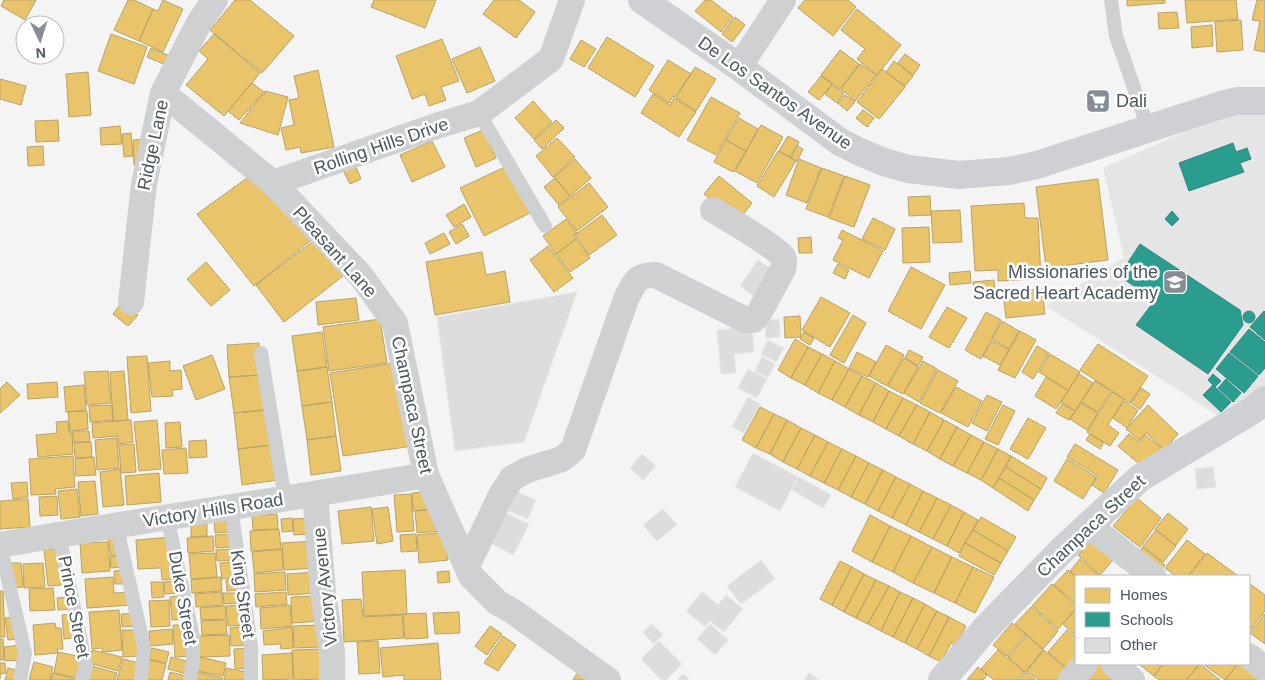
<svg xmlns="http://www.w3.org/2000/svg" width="1265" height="680" font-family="Arial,sans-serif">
<rect width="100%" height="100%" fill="#f4f4f4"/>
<!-- education -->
<path fill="#e6e5e6" d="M1265 112V386L1258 396 1219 416 1046 306 1124 257 1103 168 1227 113Z"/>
<!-- homes -->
<path fill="#e9c46a" stroke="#b9a367" d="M4 0H36L25 20 1 6Z
M128 0H134L153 9 139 41 114 30Z
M163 0 183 9 163 52 139 41 153 9 158 11Z
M235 0H250L294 36 262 73 210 30Z
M374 0H436L425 28 371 7Z
M494 0H519L535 12 516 38 483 14Z
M705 0H711L733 17 721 32 695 11Z
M805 0H848L856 7 833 36 798 8Z
M1127 0H1165V3L1127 6Z
M1185 0H1236L1238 19 1187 23Z
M1257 0H1265V52L1254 50 1260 21 1252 20Z
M857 9 901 45 877 75 857 59 865 49 841 30Z
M1177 12 1179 28 1159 29 1158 13Z
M735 17 745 25 732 42 722 34Z
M1241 20 1243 50 1217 52 1215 22Z
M1212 25 1213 46 1192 48 1191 27Z
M111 34 147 47 134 84 98 71Z
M214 34 260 73 224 116 186 85 208 59 199 51Z
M607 37 654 66 635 97 588 68Z
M442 39 459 81 441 87 446 100 429 106 425 94 412 99 396 56Z
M581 40 596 49 584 67 570 59Z
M480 47 495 81 467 93 452 59Z
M151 48 170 56 166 65 147 57Z
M840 50 859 64 840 89 821 75Z
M905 54 920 65 913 75 898 63Z
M668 60 691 74 675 97 673 96 669 103 649 90Z
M894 61 913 76 905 86 886 72Z
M860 64 876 75 855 101 841 89Z
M695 67 716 79 696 111 676 98Z
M882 69 905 87 879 119 857 102Z
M318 70 334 147 301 153 300 147 286 150 281 128 294 125 289 100 299 98 294 76Z
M88 72 91 115 69 117 66 74Z
M821 76 832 84 819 100 808 92Z
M0 79 26 86 21 105 0 99Z
M252 83 264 92 239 120 228 111Z
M832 85 844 93 837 103 825 94Z
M265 91 288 97 278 135 240 123 262 95H264Z
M653 94 670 105 674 98 696 112 679 137 641 113Z
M845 95 855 102 847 111 838 103Z
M711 97 740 113 716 155 687 140Z
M533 101 552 122 534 139 515 118Z
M863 110 874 118 867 127 856 118Z
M739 118 758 129 746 151 726 140Z
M58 120 59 141 36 142 35 121Z
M556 120 564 128 542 149 534 140Z
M761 125 783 137 757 183 735 171Z
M120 126 122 144 101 145 100 128Z
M483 130 496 158 476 167 464 138Z
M131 133 133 156 124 157 122 134Z
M788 136 799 142 790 157 779 151Z
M557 138 575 157 553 177 536 156Z
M144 139 146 164 134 165 133 140Z
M726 140 746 151 733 172 714 162Z
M432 141 445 167 412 182 400 155Z
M43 146 44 165 28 166 27 147Z
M797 146 803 149 797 161 791 158Z
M778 151 796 161 774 197 757 186Z
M575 159 591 178 570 196 554 177Z
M799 159 821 168 807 203 786 195Z
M355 165 361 179 350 184 343 170Z
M507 166 530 213 484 236 460 188Z
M822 168 844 176 828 217 806 209Z
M254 173 314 238 254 286 197 214Z
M719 176 752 203 738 221 704 194Z
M845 176 870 185 854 227 829 218Z
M555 178 570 196 559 205 544 187Z
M1098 179 1108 260 1046 268 1036 187Z
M589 183 608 207 577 231 558 207Z
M930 196 931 215 909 216 908 197Z
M1024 203 1025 218H1038L1041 279 998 281V270L975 271 971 206Z
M464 204 471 217 454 227 446 215Z
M960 210 962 242 933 243 931 211Z
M602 215 617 235 589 255 575 235Z
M873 218 895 229 885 250 862 239Z
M566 219 577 233 573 235 576 239 556 254 543 236Z
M462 224 469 236 456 244 449 232Z
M929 227 930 262 903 263 902 228Z
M842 230 883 251 869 278 833 260 843 240 838 238Z
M444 233 450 244 430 254 425 243Z
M320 236 348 272 284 322 256 285Z
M811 237 812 253H799L798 238Z
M576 239 590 258 570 272 556 254Z
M548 246 573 278 554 292 530 260Z
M482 252 486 275 505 271 510 302 435 315 426 262Z
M206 262 230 290 211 306 187 279Z
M838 264 849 270 845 279 833 273Z
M911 267 945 285 921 329 888 311Z
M970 271 971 283 950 285 949 273Z
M994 280 995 299 975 300 973 282Z
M1042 289 1045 314 1006 318 1003 293Z
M821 297 850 313 830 347 802 330Z
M356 298 359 320 318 325 316 302Z
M122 302 138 315 128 326 113 314Z
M947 307 967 318 949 348 929 337Z
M986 312 1001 320 981 359 965 350Z
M853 315 866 323 844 363 830 355Z
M800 316 801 337 785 338 784 317Z
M380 319 387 363 329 371 323 327Z
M1002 321 1019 331 1009 349 992 339Z
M1020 331 1036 340 1015 378 998 370Z
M322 332 327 367 297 371 292 336Z
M804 332 814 338 810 345 800 339Z
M795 339 808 347 791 378 778 370Z
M992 341 1009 350 1000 365 983 356Z
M259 343 261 375 229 377 227 345Z
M1098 344 1148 376 1130 403 1080 370Z
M886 345 904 355 887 386 869 376Z
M1037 346 1049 353 1033 379 1022 372Z
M808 347 822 354 805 385 791 378Z
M909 350 923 357 918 366 905 358Z
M857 352 876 362 868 377 849 368Z
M822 354 835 361 818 393 805 385Z
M1050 354 1080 372 1068 390 1039 372Z
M212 355 225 389 196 400 183 366Z
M147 356 151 411 131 413 127 357Z
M904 358 918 367 903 394 888 386Z
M170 361V371L181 370 182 389 172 390 173 396 152 397 148 363Z
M835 361 849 369 832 400 818 393Z
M923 361 937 369 919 402 904 393Z
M401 362 413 446 343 456 330 373Z
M327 367 332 402 302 406 297 371Z
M849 369 862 376 845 407 832 400Z
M938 370 958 381 940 413 920 403Z
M108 371 111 403 87 405 84 372Z
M124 371 128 420 113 421 110 372Z
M1079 374 1093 383 1075 411 1061 402Z
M261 375 266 410 234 413 229 377Z
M862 376 876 383 859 415 845 407Z
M1046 377 1068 391 1056 409 1035 396Z
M1095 381 1111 391 1098 412 1081 402Z
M7 382 20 395 0 413V389Z
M57 382 58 397 28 399 27 384Z
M876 383 889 391 873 422 859 415Z
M84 385 86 410 66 412 64 387Z
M956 387 982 401 968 427 941 413Z
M1141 388 1150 394 1140 409 1131 403Z
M889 391 903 398 886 429 873 422Z
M1112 392 1124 399 1108 425 1119 433 1110 446 1087 432Z
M987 395 1002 402 987 431 972 423Z
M903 398 917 405 899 436 886 429Z
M1124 401 1138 410 1127 428 1113 418Z
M332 402 336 436 307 440 302 406Z
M1081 403 1098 413 1087 430 1070 419Z
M1062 404 1075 411 1069 420 1056 413Z
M112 405 113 420 90 422 89 406Z
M917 405 930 412 913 444 899 436Z
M1003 405 1015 411 998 445 985 439Z
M1148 405 1178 434 1164 450 1146 433 1139 440 1126 429Z
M760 407 774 414 756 448 742 440Z
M266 410 272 445 238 449 234 413Z
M87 411 88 429 70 431 68 412Z
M930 412 944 420 927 451 913 444Z
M774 414 787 420 770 454 756 448Z
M1028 418 1046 428 1028 459 1010 449Z
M131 420 133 442 118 444V436L93 438 92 423Z
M157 420 161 469 139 471 134 422Z
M787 420 801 428 783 462 770 454Z
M944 420 957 427 940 459 927 451Z
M68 421 69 432H72L73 454 38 457 36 435 57 433 56 422Z
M180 422 182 447 166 448 165 423Z
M957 427 971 435 953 466 940 459Z
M801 428 815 435 797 469 783 462Z
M73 431H89L90 442H73Z
M1090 434 1104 442 1100 449 1086 440Z
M1129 434 1139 442 1145 435 1161 448 1144 468 1118 446Z
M815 435 828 442 810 476 797 469Z
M971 435 984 442 967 473 953 466Z
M336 436 341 471 311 475 307 440Z
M117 438 119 468 97 470 95 440Z
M206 440 207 457 189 458V441Z
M91 442 92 457 75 458 74 443Z
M828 442 842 449 824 483 810 476Z
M984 442 998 449 981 480 967 473Z
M134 444 136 472 121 473 119 445Z
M1075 444 1118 470 1104 493 1092 485 1098 476 1067 457Z
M272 445 278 480 242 485 238 449Z
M186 448 188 473 164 474 162 450Z
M842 449 856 456 838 490 824 483Z
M998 449 1011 456 993 488 981 480Z
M73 456 75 487 55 489 56 494 31 495 29 459Z
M856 456 869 463 851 497 838 490Z
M1011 456 1047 478 1041 489 1006 467Z
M94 457 96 475 76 476 75 459Z
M1067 459 1096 477 1083 499 1054 481Z
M869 463 883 470 865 504 851 497Z
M1006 467 1041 489 1034 500 999 478Z
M120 469 124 505 103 507 100 472Z
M883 470 896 477 878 511 865 504Z
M159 473 161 502 127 505 125 476Z
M896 477 910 484 892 518 878 511Z
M999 478 1034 500 1028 511 993 488Z
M95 481 98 514 81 516 78 482Z
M27 482 28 497 13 499 11 483Z
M910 484 923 491 906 525 892 518Z
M77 489 80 517 61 519 58 491Z
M433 491 434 509 413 511 412 493Z
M923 491 937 498 919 532 906 525Z
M411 494 414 531 397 532 394 495Z
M57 496 58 515 40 516 39 497Z
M937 498 951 505 933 539 919 532Z
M1137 498 1161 518 1140 547 1113 526Z
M28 499 30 527 0 529V501Z
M951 505 964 512 947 546 933 539Z
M371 507 374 541 342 544 338 511Z
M388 507 393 541 377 544 372 509Z
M438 509 440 531 417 533 415 511Z
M964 512 978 520 959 553 947 546Z
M1168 513 1188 529 1176 545 1155 529Z
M277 514 278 529 253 530 252 516Z
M870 515 890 526 872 562 852 551Z
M981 517 1016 537 1008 551 973 530Z
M292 518 293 531 282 532 281 519Z
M308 518 309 534 294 535 293 519Z
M229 519 230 532 215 533 214 520Z
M207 524V536L191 537V525Z
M890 526 911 536 893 572 872 562Z
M279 529 281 549 251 551 250 531Z
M973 530 1008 551 1001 563 965 543Z
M1156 530 1176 546 1163 562 1143 546Z
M446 532 448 560 419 563 417 535Z
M231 534 232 547 216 548 215 535Z
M416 534 417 551 401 552 400 535Z
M1096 535 1118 554 1100 575 1078 555Z
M117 536 119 555 111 556 108 538Z
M213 536 214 551 188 553 187 538Z
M911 536 932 547 913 583 893 572Z
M171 537 178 579 162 580 161 568 138 569 136 540Z
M1187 540 1205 554 1188 576H1176L1165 568Z
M314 541 316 568 284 570 282 543Z
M108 542 110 571 82 573 80 543Z
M965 543 1001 563 994 575 959 556Z
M932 547 952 557 934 593 913 583Z
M1143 547 1165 565 1157 574 1135 557Z
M62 548V585L48 586 44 550Z
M233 549 234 560 217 561 216 550Z
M282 549 283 570 254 573 252 552Z
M215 553 217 577 191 579 189 554Z
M1207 553 1238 576H1189Z
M123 556V567L111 568 110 557Z
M952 557 973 567 955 603 934 593Z
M1080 559 1100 576 1076 577 1070 571Z
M237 561 238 577 222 579 220 563Z
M840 561 852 567 832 605 820 599Z
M9 563H21L23 587 12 588Z
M43 563 45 587 24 588 23 564Z
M852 567 864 574 844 612 832 605Z
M973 567 994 577 975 613 955 603Z
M126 570 127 584H115L114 571Z
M405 570 407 614 364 616 362 572Z
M1068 570 1076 577V604L1054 585Z
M449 571 450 582 438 583 437 572Z
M285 572 286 590 255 592 254 574Z
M317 572 318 593 288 595 287 574Z
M864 574 876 580 856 618 844 612Z
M113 577 114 593 131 592 132 605 87 608 85 579Z
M221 577 222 591 192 593 191 580Z
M239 579 240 590 227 591 226 580Z
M876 580 889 586 868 624 856 618Z
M180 581 181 593 165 594 164 582Z
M151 582H163L164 597 152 598Z
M1052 584 1076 606V608L1058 629 1032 606Z
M1250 584 1265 595V611L1249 632V586Z
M889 586 900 592 881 631 868 624Z
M53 588 55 610 30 611 29 589Z
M0 591H3L5 637H0Z
M222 592 223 605 196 607 195 594Z
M286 592 287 604 256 607 255 594Z
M900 592 913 598 893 637 881 631Z
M223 593H241V603L224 604Z
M184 595 186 619 172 620 170 597Z
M321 596 322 621 292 623 291 597Z
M70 597 71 609 58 610 57 598Z
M913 598 925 604 905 643 893 637Z
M361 599 363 617 402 615 404 638 344 642 342 600Z
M169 600 170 626 151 627 149 601Z
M925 604 937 611 917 649 905 643Z
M243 605 245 625 228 626 226 606Z
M290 605 292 626 261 629 260 608Z
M225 606 226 619 201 620 200 608Z
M1031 607 1058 631 1043 649 1015 624Z
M1076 609V636L1063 624Z
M119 610 122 650 102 652V648L92 649 89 612Z
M937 611 949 617 929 656 917 649Z
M459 612 460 633 435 634 433 613Z
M135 613 137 626 122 627 121 614Z
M426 613 428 638 405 639 403 614Z
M74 614 76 638 64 639 62 615Z
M1265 614V644L1250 633Z
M15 617 18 639 8 640 5 618Z
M949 617 966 626 956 646 951 643 941 662 929 656Z
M226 620 227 634 202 635 201 621Z
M55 623 56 628H61L63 649H57L58 653 35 655 33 625Z
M1012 623 1026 635 1007 656 993 645Z
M173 625H189L191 656 175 657Z
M320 625 321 647 294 648 293 626Z
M246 626 248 645 231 646 230 628Z
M490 626 502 634 487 655 475 646Z
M292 627 293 648 281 649 280 644 264 645 263 631Z
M172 629 173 644 150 646 149 631Z
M122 630H140L141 656 123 657Z
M1067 630 1076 638V664L1070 671 1048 652Z
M229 635 230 656 199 657V636Z
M503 636 516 645 498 671 484 663Z
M1027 636 1043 650 1025 672 1008 657Z
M0 639H3L4 660H0Z
M378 641 380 673 359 674 357 642Z
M438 643 441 680H404V675L383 677 380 648Z
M21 645 22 660 5 661 4 647Z
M152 648 169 652 166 663 149 659Z
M249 648 250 668 235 669 234 649Z
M321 649 323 679 294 680 292 650Z
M92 650 122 657 118 671 89 663Z
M998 650 1024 672 1017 680H994L981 669Z
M1044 650 1071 673 1064 680H1038L1027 671Z
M58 652 82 657 78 678 54 673Z
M292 653 293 679 263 680 262 655Z
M171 657 193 663 190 675 168 669Z
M200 657 226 663 223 676 197 671Z
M123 659 143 664 139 680H117Z
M150 660 166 664 162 680H144Z
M34 662 53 667 50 680H29Z
M0 663H5L6 673 0 674V679Z
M1092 664H1112L1126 680H1079Z
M1139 664H1163L1154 676Z
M1163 664H1200L1186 680H1159L1154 676Z
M1200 664 1220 680H1186Z
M1203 664H1238L1225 680Z
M1238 664H1249L1262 680H1225Z
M88 665 117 673 115 680H84Z
M978 667 987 675 983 680H967Z
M8 668 20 671 18 680H5Z
M226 668 251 673 250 680H224Z
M579 670 594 680H573Z
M170 672 190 677 189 680H168Z
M197 672 223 678 222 680H196Z
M1026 672 1035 680H1019Z
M53 673 79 680H51Z"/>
<!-- schools -->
<path fill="#2a9d8f" stroke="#348881" d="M1233 143 1236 152 1247 148 1251 159 1240 163 1244 172 1189 191 1179 163Z
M1172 211 1179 219 1172 226 1165 219Z
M1140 244 1240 310 1243 325 1208 374 1136 325 1155 300 1119 276Z
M1264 311 1265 312V340L1250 327Z
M1243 317a6 6 0 1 1 12 0a6 6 0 1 1-12 0Z
M1249 329 1265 342V368L1259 375 1230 352Z
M1229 353 1258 376 1244 393 1216 369Z
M1213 374 1221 381 1215 387 1208 380Z
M1226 379 1241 393 1233 402 1218 388Z
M1213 385 1231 402 1221 412 1203 395Z"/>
<!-- building -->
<path fill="#ddddde" stroke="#e5e6e7" d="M758 260 776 273 757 299 740 286Z
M577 292 524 442 455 451 437 317Z
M779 319 780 337 766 338 765 320Z
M752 327 754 352 734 354 736 373 721 374 717 330Z
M768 340 784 348 776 362 761 354Z
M762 357 775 364 768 378 755 371Z
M748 369 767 379 757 398 738 388Z
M748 397 760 404 744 433 732 427Z
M753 453 798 477 780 511 735 487Z
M642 454 656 466 643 480 630 468Z
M1213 467 1216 487 1197 489 1195 469Z
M799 477 831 495 823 508 792 490Z
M508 488 536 500 528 519 499 507Z
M498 509 529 524 513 555 483 539Z
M663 509 677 525 657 541 643 525Z
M761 560 775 579 741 604 727 586Z
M702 592 718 605 726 595 743 609 724 632 710 621 705 627 686 611Z
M652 624 663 635 653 644 643 632Z
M710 624 728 640 715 655 697 639Z
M659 641 682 664 666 680H661L641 659Z
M809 673 819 680H804Z
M683 674 690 680H677Z"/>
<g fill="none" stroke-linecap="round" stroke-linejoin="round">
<!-- lane -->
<path stroke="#ced0d2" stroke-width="14" d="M1111 0 1116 36 1148 128
M479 113 545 226
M261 353 285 499
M231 508 251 646V680
M167 517 193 637V662L190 680
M116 524 144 647 141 680
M59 535 86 666 82 680
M0 545 25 653 20 680"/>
<!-- street -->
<path stroke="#ced0d2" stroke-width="26" d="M739 67 783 0
M163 93 273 183 361 276 395 323 426 475 471 576 498 603 514 612 608 680
M273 183 436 126 479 113 551 59 572 0
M131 302 144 184 163 93 200 21 215 0
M315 494 323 593 332 652V680
M1088 525 1153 576
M0 545C142 520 284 500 426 475
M467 566 501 495 512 478 527 470 562 459 573 450 626 299C635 282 635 275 656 275L746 320H753L758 315 783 269C784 265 785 260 783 257 775 246 726 218 713 210
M1249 656 1265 669
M1114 664 1132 680
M1071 680 1085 664"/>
<!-- secondary -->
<path stroke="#ced0d4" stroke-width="28" d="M642 0 739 67 840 142 862 153 884 162 908 169 959 175 1009 171 1037 165 1221 105 1237 101H1265
M942 680 985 629 1063 549 1140 478 1253 410 1265 400"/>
</g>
<!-- icons -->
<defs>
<symbol id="supermarket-square" viewBox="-11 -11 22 22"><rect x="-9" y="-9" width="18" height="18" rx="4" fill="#868d94" stroke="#fff"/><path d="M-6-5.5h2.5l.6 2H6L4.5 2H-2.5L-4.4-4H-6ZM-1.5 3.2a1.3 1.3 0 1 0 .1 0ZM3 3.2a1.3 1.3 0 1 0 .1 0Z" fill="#fff"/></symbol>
<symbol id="school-square" viewBox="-11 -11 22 22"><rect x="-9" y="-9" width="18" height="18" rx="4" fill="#868d94" stroke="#fff"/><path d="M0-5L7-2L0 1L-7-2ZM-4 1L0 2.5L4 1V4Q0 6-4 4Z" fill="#fff"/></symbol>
</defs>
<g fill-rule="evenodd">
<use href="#supermarket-square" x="1084" y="87" width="28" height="28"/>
<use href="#school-square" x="1161" y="268" width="28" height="28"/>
</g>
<g text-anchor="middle" stroke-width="5" stroke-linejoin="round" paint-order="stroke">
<!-- street labels -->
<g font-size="18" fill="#4a5661" stroke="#fff">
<text transform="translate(775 93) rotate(35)" y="6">De Los Santos Avenue</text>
<text transform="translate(153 145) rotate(-78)" y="6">Ridge Lane</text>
<text transform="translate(381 146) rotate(-19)" y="6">Rolling Hills Drive</text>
<text transform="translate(335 252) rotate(48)" y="6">Pleasant Lane</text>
<text transform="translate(412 405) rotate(78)" y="6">Champaca Street</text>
<text transform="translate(213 510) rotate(-9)" y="6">Victory Hills Road</text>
<text transform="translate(1091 526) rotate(-43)" y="6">Champaca Street</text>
<text transform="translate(325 587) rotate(-96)" y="6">Victory Avenue</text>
<text transform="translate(243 594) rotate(82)" y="6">King Street</text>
<text transform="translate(183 598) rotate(80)" y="6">Duke Street</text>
<text transform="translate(74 607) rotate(79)" y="6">Prince Street</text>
</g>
<!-- poi labels -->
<g font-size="18" fill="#4a5661" stroke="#fff" text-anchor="start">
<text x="1116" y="107">Dali</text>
<text x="1158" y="278" text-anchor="end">Missionaries of the<tspan x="1158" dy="21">Sacred Heart Academy</tspan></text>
</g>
</g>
<!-- legend -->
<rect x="1075" y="575" width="175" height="90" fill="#ffffff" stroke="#b7bbc0"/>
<rect x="1085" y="588" width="25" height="15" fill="#e9c46a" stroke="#b7bbc0"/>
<text x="1120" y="600" font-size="15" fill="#4a5661">Homes</text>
<rect x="1085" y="612" width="25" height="15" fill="#2a9d8f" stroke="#b7bbc0"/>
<text x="1120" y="625" font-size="15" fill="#4a5661">Schools</text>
<rect x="1085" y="638" width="25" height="15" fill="#ddddde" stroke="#b7bbc0"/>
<text x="1120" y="650" font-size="15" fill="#4a5661">Other</text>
<!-- north arrow -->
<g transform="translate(40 40) rotate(176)"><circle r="24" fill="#ffffff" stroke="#b7bbc0"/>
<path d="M0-4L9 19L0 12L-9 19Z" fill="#868d94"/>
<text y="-8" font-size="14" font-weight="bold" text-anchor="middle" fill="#4a5661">N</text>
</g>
</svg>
